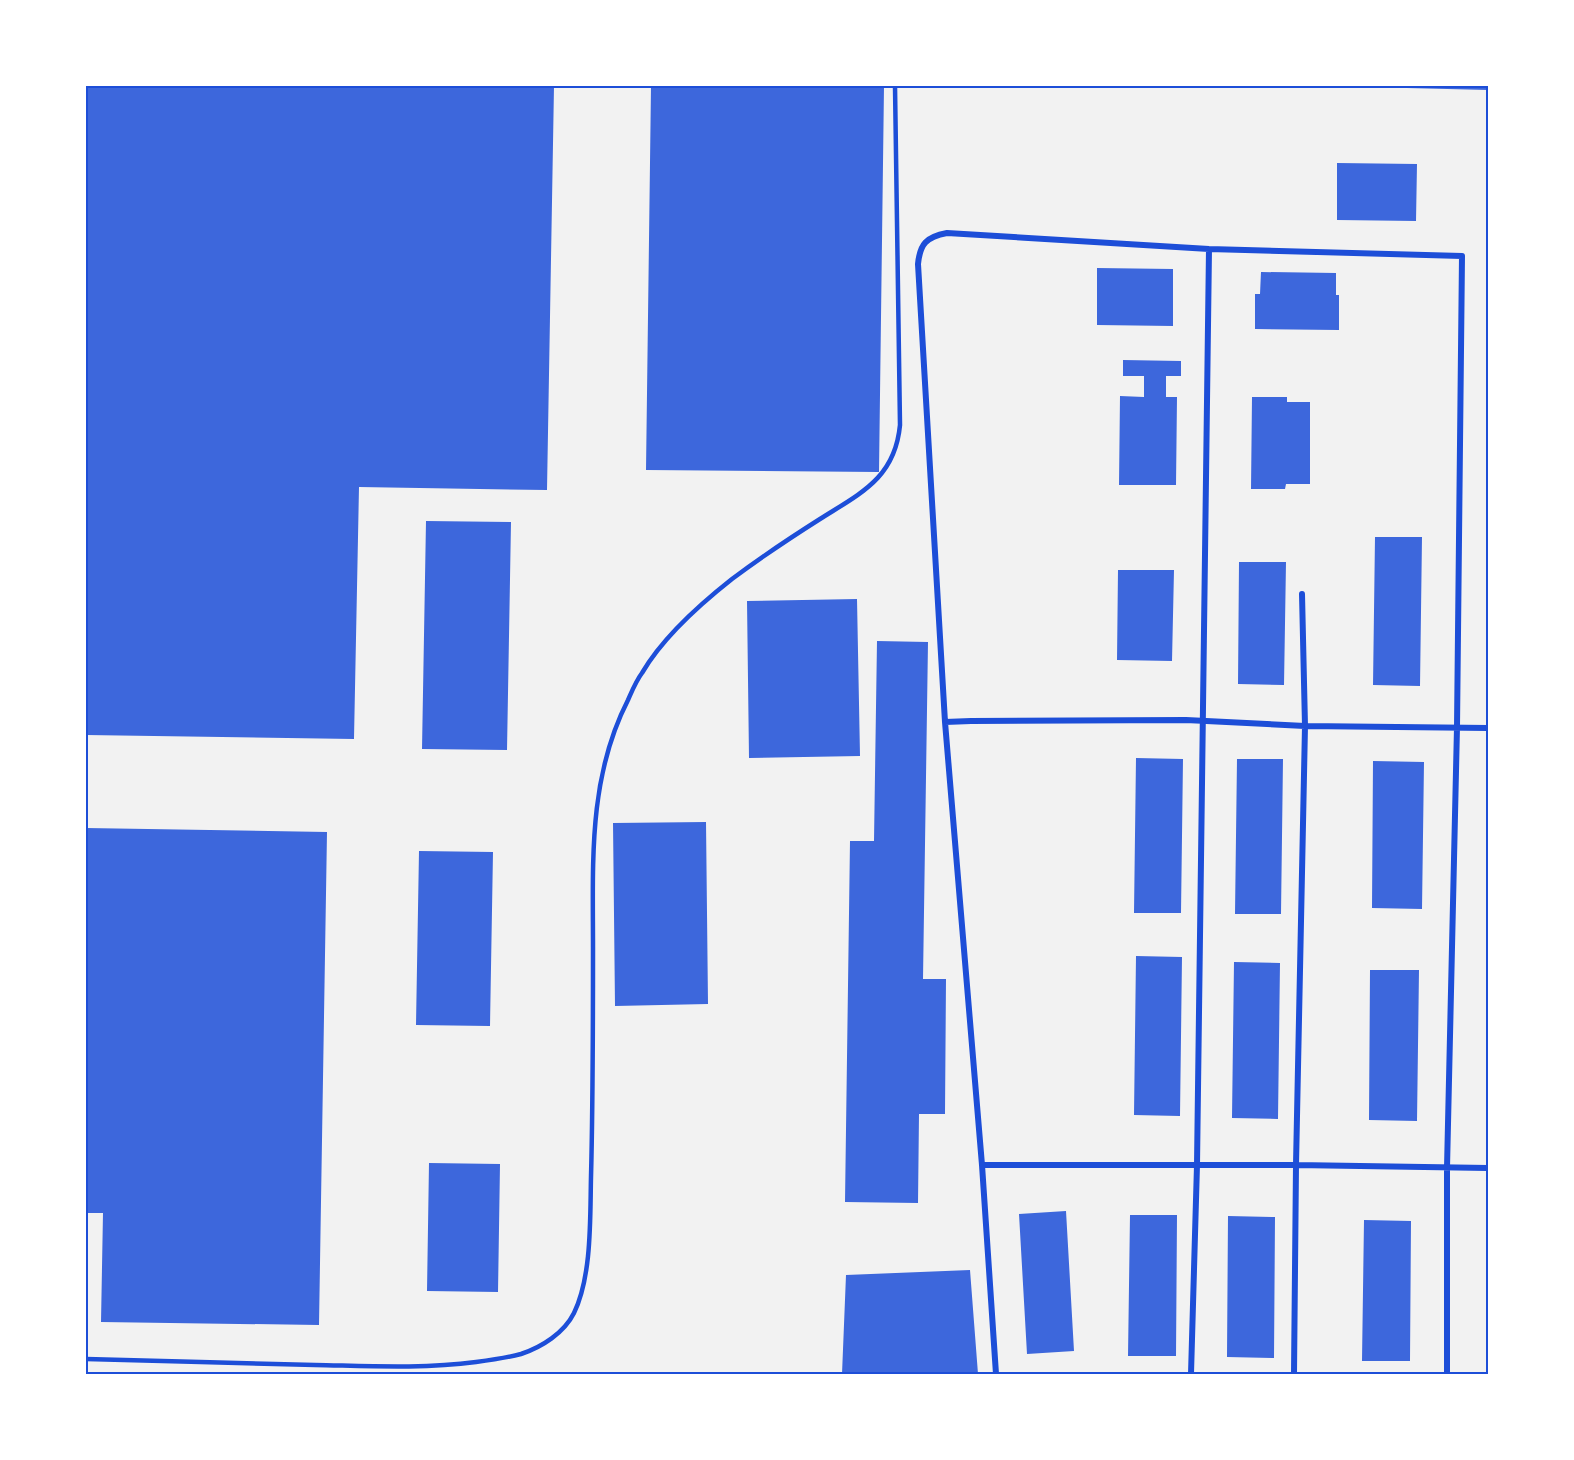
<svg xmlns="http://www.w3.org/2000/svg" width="1574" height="1460" font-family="'Source Serif 4',serif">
<rect width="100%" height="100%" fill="#f2f2f2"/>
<!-- building -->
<path fill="#3d67dc" d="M86 86H554L547 490 359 487 354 739 86 735Z
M651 86H884L879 472 646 470Z
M1366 86H1488V90L1366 87Z
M1337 163 1417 164 1416 221 1337 220Z
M1097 268 1173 269V326L1097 325Z
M1261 272 1336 273V295H1339V330L1255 329V294H1260Z
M1123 360 1181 361V376H1166V397H1177L1176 485H1119L1120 396 1144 397V376H1123Z
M1252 397H1287V402H1310V484H1286L1285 489H1251Z
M426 521 511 522 507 750 422 749Z
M1375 537H1422L1420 686 1373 685Z
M1239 562H1286L1284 685 1238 684Z
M1118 570H1174L1172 661 1117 660Z
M857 599 860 756 749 758 747 601Z
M877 641 928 642 923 979H946L945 1114H919L918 1203 845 1202 850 841H874Z
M1136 758 1183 759 1181 913H1134Z
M1237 759H1283L1281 914H1235Z
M1373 761 1424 762 1422 909 1372 908Z
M706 822 708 1004 615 1006 613 823Z
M86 828 327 832 319 1325 101 1322 103 1213H86Z
M419 851 493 852 490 1026 416 1025Z
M1136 956 1182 957 1180 1116 1134 1115Z
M1234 962 1280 963 1278 1119 1232 1118Z
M1370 970H1419L1417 1121 1369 1120Z
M429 1163 500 1164 498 1292 427 1291Z
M1066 1211 1074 1351 1027 1354 1019 1214Z
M1130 1215H1177L1176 1356H1128Z
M1228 1216 1275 1217 1274 1358 1227 1357Z
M1364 1220 1411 1221 1410 1361H1362Z
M970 1270 978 1374H842L846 1275Z"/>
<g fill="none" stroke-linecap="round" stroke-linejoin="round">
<!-- service -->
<path stroke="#1d4ed8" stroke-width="4.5" d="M86 1359C162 1361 239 1363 315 1365 369 1366 422 1369 476 1362 491 1360 506 1358 521 1354 542 1347 564 1333 574 1313 592 1276 590 1218 591 1177 593 1101 593 1024 593 947 593 862 588 778 628 700 632 691 636 681 642 673 663 637 699 605 732 579 760 558 790 538 820 519 861 493 895 478 900 425L895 86"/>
<!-- minor -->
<path stroke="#1d4ed8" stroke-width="6" d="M945 722 971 721 1186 720 1305 726 1488 728
M982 1165H1296L1488 1168
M996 1374 982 1165 945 722 918 264C920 244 926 237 947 233L1209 249 1462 256 1457 727 1447 1168V1374
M1191 1374 1197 1165 1209 249
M1294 1374 1296 1165 1305 726 1302 594"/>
</g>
<!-- border -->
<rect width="1574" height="1460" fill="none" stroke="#ffffff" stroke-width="174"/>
<rect x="87" y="87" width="1400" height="1286" fill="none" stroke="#1d4ed8" stroke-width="2"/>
</svg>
